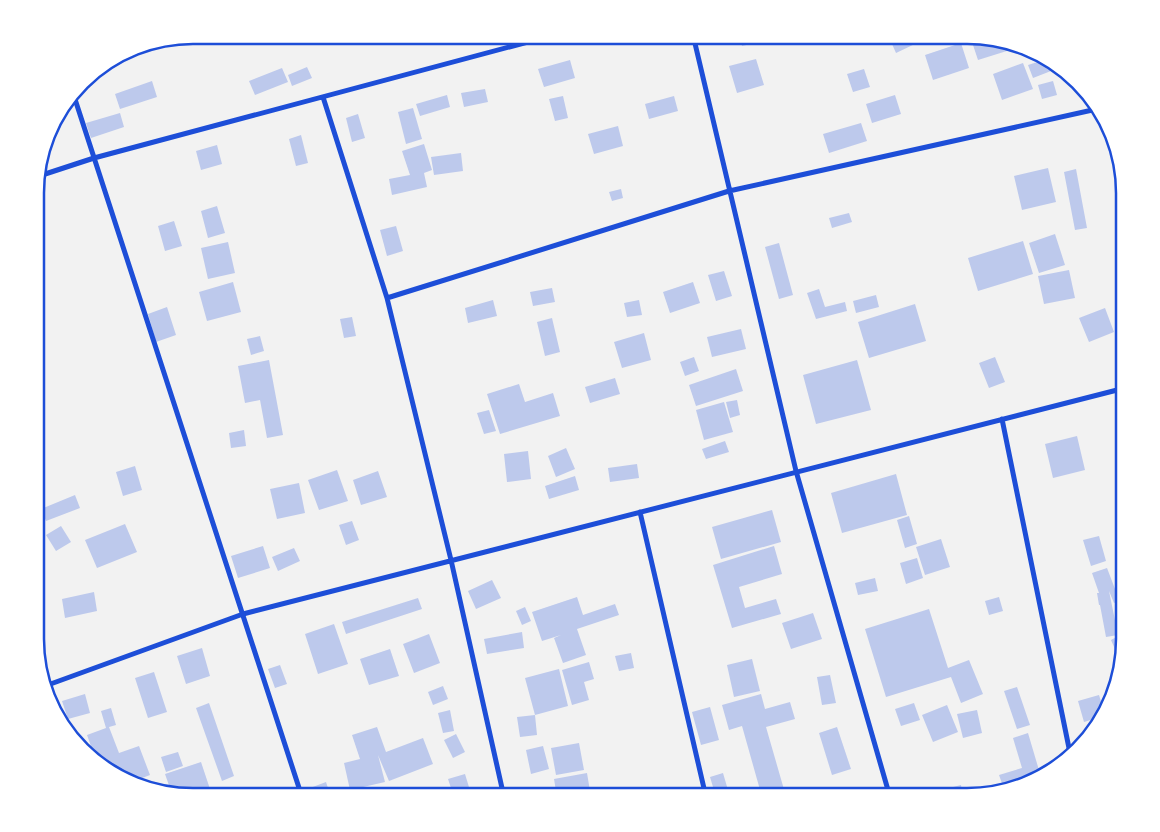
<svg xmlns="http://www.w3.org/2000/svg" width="1160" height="832" font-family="'Alegreya Sans',sans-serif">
<rect width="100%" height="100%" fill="#f2f2f2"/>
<!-- building -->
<path fill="#bdc9ec" d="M266 35H295V36L268 42Z
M739 35H753L755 43 742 46Z
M888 35H914L917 43 896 53Z
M987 37 1008 42 1023 46 978 60 972 42Z
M961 43 969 68 933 80 925 55Z
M756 59 764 85 737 93 729 66Z
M1047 59 1051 71 1033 78 1028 65Z
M570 60 575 78 544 87 538 69Z
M1023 63 1033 89 1002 100 993 74Z
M307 67 312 78 292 86 288 75Z
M282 68 288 82 255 95 249 81Z
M864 69 870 87 853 92 847 74Z
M152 81 157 97 120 109 115 94Z
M1053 81 1057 95 1042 99 1038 85Z
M485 89 488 102 464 107 461 93Z
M447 95 450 107 420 116 416 104Z
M895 95 901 114 872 123 866 104Z
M563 96 568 118 555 121 549 99Z
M674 96 678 111 649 119 645 104Z
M413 108 422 139 406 144 398 112Z
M120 113 124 127 91 138 86 123Z
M358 114 365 138 352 142 346 118Z
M861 123 867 141 829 153 823 134Z
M618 126 623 146 594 154 588 134Z
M301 135 308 163 296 166 289 139Z
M424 144 432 170 424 173 427 187 392 195 389 179 410 175 402 151Z
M217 145 222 164 201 170 196 151Z
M461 153 463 171 434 175 431 157Z
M1048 168 1056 202 1022 210 1014 176Z
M1076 169 1087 228 1075 230 1064 172Z
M621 189 623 198 612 201 609 192Z
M217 206 225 233 208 238 201 211Z
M849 213 852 222 832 228 829 218Z
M174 221 182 246 165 251 158 226Z
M396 226 403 251 387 256 380 230Z
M1055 234 1065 265 1039 273 1029 243Z
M1023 241 1033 274 978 291 968 258Z
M228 242 235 273 208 279 201 248Z
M779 243 793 295 779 299 765 247Z
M1069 270 1075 298 1044 304 1038 276Z
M724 271 732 296 716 301 708 275Z
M233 282 241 312 207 321 199 292Z
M693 282 700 303 670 313 663 292Z
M552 288 555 302 533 306 530 292Z
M819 289 825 307 845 302 847 311 816 319 807 293Z
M876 295 879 307 856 313 853 301Z
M493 300 497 316 468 323 465 308Z
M639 300 642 315 627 317 624 303Z
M915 304 926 341 869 358 858 322Z
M167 307 176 335 156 342 148 314Z
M1105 308 1114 332 1089 342 1079 318Z
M352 317 356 336 344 338 340 319Z
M552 318 560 352 545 356 537 322Z
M741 329 746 349 712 357 707 337Z
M644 333 651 360 622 368 614 342Z
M260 336 264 351 251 355 247 339Z
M694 357 699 371 685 376 680 362Z
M995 357 1005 382 989 388 979 363Z
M269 360 283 435 267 438 260 400 245 403 238 366Z
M857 360 871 410 816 424 803 375Z
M736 369 743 391 696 406 689 385Z
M615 378 620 394 590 403 585 387Z
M519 384 525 402 553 393 560 416 500 434 487 394Z
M737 400 740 415 730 418 726 402Z
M724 402 733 432 704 440 696 410Z
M489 410 496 431 484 434 477 413Z
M244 430 246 446 231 448 229 433Z
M1077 436 1085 470 1053 478 1045 444Z
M725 441 729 452 706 459 702 449Z
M566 448 575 469 556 477 548 456Z
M528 451 531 479 507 482 504 454Z
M637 464 639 478 610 482 608 468Z
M135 466 142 490 123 496 116 472Z
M337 470 348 501 319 510 308 480Z
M378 471 387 497 361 505 353 480Z
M896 474 907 515 842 533 831 493Z
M575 476 579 490 549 499 545 486Z
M299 483 305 513 277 519 270 489Z
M75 495 80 508 46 521 41 509Z
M772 510 781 542 721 559 712 527Z
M909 516 917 544 905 548 897 520Z
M352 521 359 540 346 545 339 525Z
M125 524 137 552 97 568 85 540Z
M61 526 71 542 56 551 46 535Z
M1099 536 1106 561 1091 566 1083 540Z
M941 539 950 567 925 575 916 547Z
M263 546 270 568 238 578 231 556Z
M774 546 782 574 739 587 745 608 776 599 781 614 732 628 713 565Z
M294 548 300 561 278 571 272 557Z
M917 558 923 578 906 584 900 563Z
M1107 568 1115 589 1125 585V599L1114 603 1109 591 1118 635 1106 637 1100 605H1099L1097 593H1099L1092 573Z
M875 578 878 591 858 595 855 583Z
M492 580 501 598 476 609 468 591Z
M94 592 97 611 65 618 62 599Z
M577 597 583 615 615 604 619 615 577 629 586 655 563 663 554 638 561 635 542 641 532 612Z
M999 597 1003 611 989 615 985 601Z
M418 598 422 609 346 634 342 622Z
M525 607 531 621 522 625 516 611Z
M929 609 948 668 969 660 983 694 961 703 951 677 886 697 865 629Z
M813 613 822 639 791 649 782 623Z
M334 624 348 664 318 674 305 634Z
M522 632 524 648 487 654 484 639Z
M429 634 440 663 414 673 403 644Z
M1122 634 1125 640V649L1121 663 1111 640Z
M202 648 210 676 186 684 177 656Z
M390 649 399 676 369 685 360 659Z
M631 653 634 668 619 671 615 656Z
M752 659 760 691 734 697 727 665Z
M589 662 594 679 584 682 589 700 572 705 562 670Z
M280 665 287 684 275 688 268 669Z
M559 669 568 706 535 715 525 678Z
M154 672 167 712 148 718 135 678Z
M830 675 836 703 822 705 817 677Z
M443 686 448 699 433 705 428 692Z
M1017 687 1030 725 1017 729 1004 691Z
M85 694 90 713 68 719 62 701Z
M761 694 765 709 790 702 795 719 766 727 785 793 770 797H762L742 726 729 730 722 705Z
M1099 695 1105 714 1104 716 1084 722 1078 701Z
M209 703 234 776 222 781 196 708Z
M914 703 920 720 901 726 895 709Z
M947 705 958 732 933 742 922 715Z
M710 707 719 740 701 745 692 712Z
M111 708 116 725 109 727 119 753 139 746 150 775 129 783 96 764 85 751 92 749 87 735 106 728 101 711Z
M450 710 454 731 443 733 438 713Z
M977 710 982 733 963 738 957 714Z
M535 715 537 735 520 737 517 717Z
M377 727 386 752 423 738 433 764 389 781 378 755 385 782 350 790 344 763 360 759 352 735Z
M837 727 851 769 832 775 819 733Z
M1028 733 1041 777 1004 789 999 775 1022 768 1013 738Z
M456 734 465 752 453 758 444 740Z
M579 743 584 770 556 775 551 748Z
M543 746 549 769 531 774 526 750Z
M178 752 183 766 166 772 161 757Z
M201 762 210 789 186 797 172 794 165 774Z
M587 773 591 797H557L554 779Z
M723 773 730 797H716L710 777Z
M465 774 472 797H454L448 779Z
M326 782 331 797H304L302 791Z
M961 785 963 797H952L949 788Z"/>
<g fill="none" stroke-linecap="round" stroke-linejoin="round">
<!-- minor -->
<path stroke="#1d4ed8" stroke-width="5" d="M693 35 796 471 890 797
M73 93 302 797
M323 97 387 298 451 560 504 797
M36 177 94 158 554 35
M387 298 729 191 1097 109
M1002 419 1070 753
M640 512 706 797
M45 686 243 614 1125 388"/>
</g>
<!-- crop -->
<path d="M0 0H1160V832H0ZM193 44H967A149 149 0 0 1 1116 193V639A149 149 0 0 1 967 788H193A149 149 0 0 1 44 639V193A149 149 0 0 1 193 44Z" fill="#fff" fill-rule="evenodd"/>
<path fill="none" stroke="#1d4ed8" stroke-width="2.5" d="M193 44H967A149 149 0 0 1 1116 193V639A149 149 0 0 1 967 788H193A149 149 0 0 1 44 639V193A149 149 0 0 1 193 44Z"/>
</svg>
